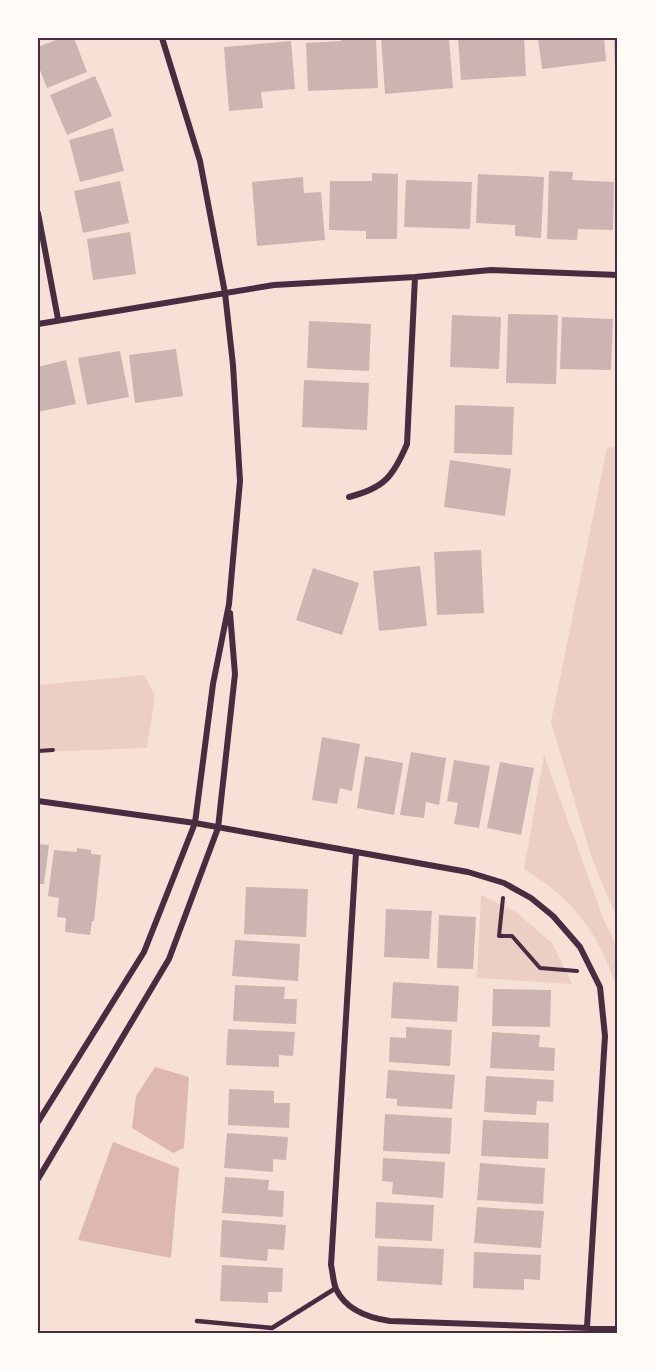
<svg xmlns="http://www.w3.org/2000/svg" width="655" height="1371" font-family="'Archivo Narrow',sans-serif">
<rect width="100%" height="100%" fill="#f7e1d7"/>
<!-- green -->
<path fill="#ebcfc5" d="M617 447H618L617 918 592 859 551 722 607 448Z
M144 675 155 695 147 748 38 752V685Z
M544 755 604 920 617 947V989C600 935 573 898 524 869Z
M481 895 516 912 552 943 572 984 477 978Z"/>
<!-- water -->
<path fill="#dcb8b0" d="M155 1067 189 1077 184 1148 173 1153 132 1128 136 1096Z
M113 1142 179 1168 171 1258 78 1240Z"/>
<!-- building -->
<path fill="#ccb4b1" d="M61 38H74L87 72 47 88 38 65V47Z
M341 38H376L378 88 308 91 306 43 341 41Z
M381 38H449L453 88 385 94Z
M458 38H524L526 76 461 80Z
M538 38H604L606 61 542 69Z
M614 38H618V68H615Z
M291 41 295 89 261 92 263 108 229 111 224 47Z
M95 76 112 116 67 135 50 95Z
M113 128 124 171 80 182 69 140Z
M549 171 573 172 572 180 614 182 613 230 578 229 577 240 547 239Z
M372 173 398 174 397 239H366V231L329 230 330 181H372Z
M478 174 544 177 541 238 515 236V225L476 223Z
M303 177 304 193 321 192 325 240 257 246 252 182Z
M406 180 472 182 470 229 404 227Z
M120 181 129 223 83 233 74 191Z
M130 232 136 274 93 280 87 239Z
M508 314 558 315 556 384 506 383Z
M452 315 501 317 499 369 450 367Z
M562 317 613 319 611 370 560 369Z
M309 321 371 324 369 371 307 368Z
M176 349 183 396 135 403 129 355Z
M120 351 129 397 87 405 78 358Z
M66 360 76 404 38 412V367Z
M304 380 369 383 367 430 302 427Z
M455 405 514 407 512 455 454 453Z
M450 460 511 469 505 516 444 507Z
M481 550 484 613 437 615 434 552Z
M420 566 427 626 379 631 373 571Z
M313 568 359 583 342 635 296 620Z
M322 737 360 744 352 791 340 788 337 804 312 800Z
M411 752 446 758 439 805 426 802 424 818 400 815Z
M365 756 403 763 394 815 357 808Z
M454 760 490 766 479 828 454 824 458 803 447 801Z
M500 762 534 768 521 835 487 828Z
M38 844 49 845 44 884H38Z
M77 848 91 850V854L101 855 94 921H92L90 935 65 932 66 918 57 917 59 898 48 896 54 850 77 852Z
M246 887 308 889 306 937 244 934Z
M386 909 432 911 429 959 384 957Z
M439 915 476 917 473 969 437 968Z
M235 940 300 944 298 981 232 976Z
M393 982 459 986 457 1022 391 1018Z
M235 985 285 987 284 999H297L296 1024 233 1021Z
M493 989 551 990 550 1027 492 1026Z
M406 1027 452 1030 450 1066 389 1062 390 1037 406 1038Z
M228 1029 295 1032 293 1056 279 1055V1067L226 1065Z
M492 1032 540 1035 539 1047 555 1048 554 1071 490 1068Z
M388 1070 455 1075 452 1109 397 1106V1099L386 1098Z
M486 1076 554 1080 553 1102 537 1101 536 1115 484 1112Z
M229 1089 274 1091V1103H290L289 1128 228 1125Z
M385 1114 452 1118 450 1154 383 1151Z
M483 1120 549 1123 548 1159 481 1156Z
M227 1133 288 1137 286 1160 273 1159V1172L224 1168Z
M383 1158 445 1162 443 1198 392 1194 393 1182 382 1181Z
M480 1163 545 1168 543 1204 477 1200Z
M225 1177 269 1180 268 1190 284 1191 283 1217 222 1213Z
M376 1202 434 1205 432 1241 375 1238Z
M477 1207 544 1211 541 1248 474 1243Z
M222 1220 286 1225 284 1250 268 1249 267 1261 220 1257Z
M378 1246 444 1249 442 1285 377 1281Z
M474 1252 541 1255 540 1280 524 1279V1290L473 1288Z
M222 1265 283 1268 282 1292H268V1303L220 1301Z"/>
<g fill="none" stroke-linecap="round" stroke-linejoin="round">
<!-- path -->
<path stroke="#4a2c40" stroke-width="4" d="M38 751 53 750
M503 898 499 936H512L540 968 577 971"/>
<!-- service -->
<path stroke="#4a2c40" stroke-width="4.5" d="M197 1321 272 1328 336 1288"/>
<!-- minor -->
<path stroke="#4a2c40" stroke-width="6" d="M38 213 58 319
M38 324 274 285 415 277 491 270 618 275
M349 497C384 488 393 477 407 444L415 277
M38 801 195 823 468 872 504 883 531 898 553 916 580 947 600 987 605 1036 587 1327
M356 853 331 1265C333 1273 333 1282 336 1289 346 1310 369 1318 390 1321L618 1329
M38 1122 144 952 195 823 213 684 229 604 240 481 233 365 225 293 200 161 162 38
M38 1179 169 959 218 828 235 674 230 613"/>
</g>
<!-- border -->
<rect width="655" height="1371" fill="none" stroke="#fffaf5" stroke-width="78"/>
<rect x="39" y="39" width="577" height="1293" fill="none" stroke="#4a2c40" stroke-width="2"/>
</svg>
